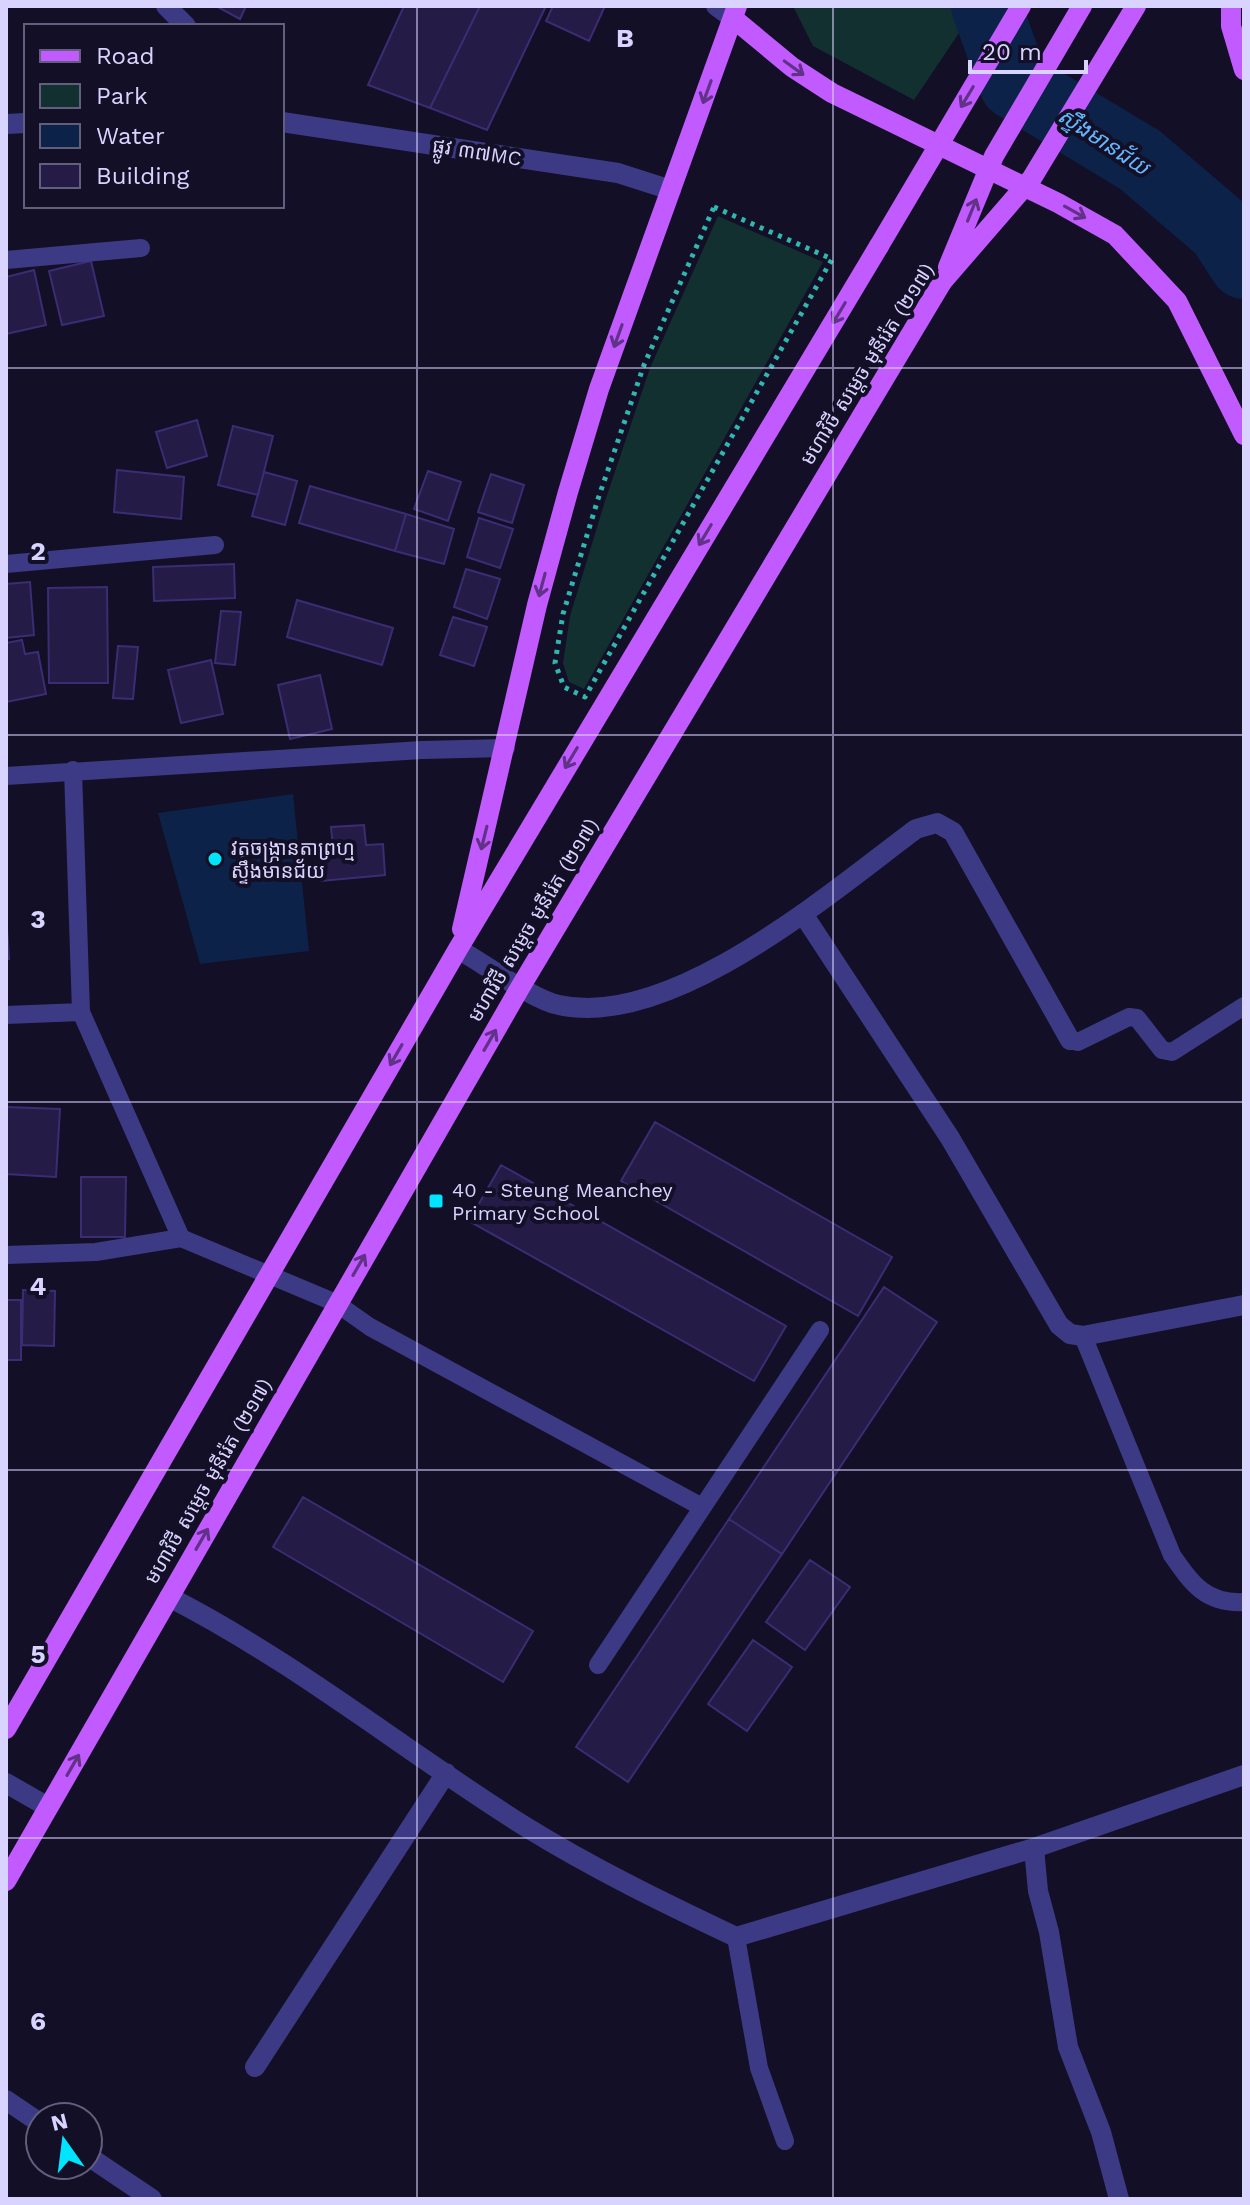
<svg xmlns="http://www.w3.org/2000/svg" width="1250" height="2205" font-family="'Work Sans','Noto Sans Khmer',sans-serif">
<rect width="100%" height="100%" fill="#130f26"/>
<!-- green -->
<path fill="#12302f" d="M793 6H958L965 24 914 100 813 46Z
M718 216 823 262 584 689 569 682 563 663 570 616 605 501 650 368Z"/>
<!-- water -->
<path fill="#0c2248" d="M293 794 309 951 200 964 158 813Z"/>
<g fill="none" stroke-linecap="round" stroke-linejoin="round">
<!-- river -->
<path stroke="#0c2248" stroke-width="70" d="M986 6 1014 84 1140 160 1222 230 1244 264"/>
</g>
<!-- building -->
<path fill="#241b47" stroke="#3b2d73" stroke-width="2" d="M216 6H246L240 19Z
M404 6H480L430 108 368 85Z
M480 6H546L487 130 430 108Z
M553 6H605L589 41 546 21Z
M91 261 104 316 62 325 49 271Z
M34 270 46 325 6 334V277Z
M197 420 207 456 167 468 156 432Z
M233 426 273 436 258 495 218 485Z
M117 470 184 477 181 519 114 512Z
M428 471 461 482 448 521 414 509Z
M264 472 297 481 285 525 252 516Z
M491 474 524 485 512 523 478 512Z
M310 486 406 514 395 551 299 523Z
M406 514 454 529 444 564 395 551Z
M479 518 513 529 500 568 467 557Z
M234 564 235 598 154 601 153 567Z
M466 569 500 579 487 619 454 607Z
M30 582 34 635 6 638V584Z
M107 587 108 683H49L48 588Z
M297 600 393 628 382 665 287 637Z
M221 611 241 612 235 665 215 663Z
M453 617 487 627 474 666 440 655Z
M22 640 25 654 38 652 46 694 6 702V643Z
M118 646 138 647 133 699 113 698Z
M211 660 223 714 181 723 168 670Z
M320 675 332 729 290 739 278 685Z
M364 825 366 845 383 844 385 875 321 881 318 848 333 847 331 827Z
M6 912 9 959H6Z
M6 1107 60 1109 56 1177 6 1174Z
M655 1122 892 1257 858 1316 621 1181Z
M501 1165 786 1326 754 1381 469 1221Z
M81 1177H126L125 1237H81Z
M884 1287 937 1322 782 1554 729 1519Z
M23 1290 55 1291 54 1346 22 1345Z
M6 1300H21V1360H6Z
M303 1497 533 1631 503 1682 273 1547Z
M729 1519 782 1554 628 1782 576 1747Z
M810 1560 850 1587 805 1650 766 1622Z
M753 1640 792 1667 747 1731 708 1704Z"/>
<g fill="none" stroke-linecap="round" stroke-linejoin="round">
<!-- path -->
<path stroke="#2fb8b0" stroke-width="5" stroke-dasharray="4 6" stroke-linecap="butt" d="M714 207 832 259 585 697 564 687 555 663 563 614 598 499 644 365Z"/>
<!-- service -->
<path stroke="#3d3a85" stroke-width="18" d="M6 260 141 248
M6 564 215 545
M73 770 81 1012 181 1238 336 1303 370 1327 702 1507
M6 776 422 750 506 748
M6 1015 81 1012
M1070 1040 1078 1042 1129 1017 1137 1018 1162 1050 1172 1052 1244 1006
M6 1255 96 1252 181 1238
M1083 1336 1172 1555C1192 1584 1206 1604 1244 1602
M598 1665 820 1330
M736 1937 759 2068 785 2141"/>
<!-- minor -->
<path stroke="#3d3a85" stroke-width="20" d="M166 6 186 26
M716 6 734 19
M282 122 618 173 671 190
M6 124 26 123
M803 914 950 1138 1059 1325 1070 1334 1083 1336 1244 1305
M458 949C483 963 533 1000 559 1005 671 1030 830 893 916 829L937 823 953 832 1070 1040
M169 1597C296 1662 406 1752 526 1827 594 1869 664 1903 736 1937L1034 1848 1244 1775
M6 1783 48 1807
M1034 1848 1038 1891 1049 1932 1068 2047 1101 2132 1119 2199
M255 2067 446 1773"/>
<!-- tertiary -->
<path stroke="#3d3a85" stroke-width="20" d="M6 2100 40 2123
M88 2156 152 2199"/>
<!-- primary -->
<path stroke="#c25bff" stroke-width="20" d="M1231 6V26L1244 70
M734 19 792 67 832 93 1058 203 1115 235 1177 301 1244 435
M462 929 537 605 568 492 599 389 737 6
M6 1729 458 949 879 246
M6 1881 521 986 942 282"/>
<!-- primary-bridge -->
<path stroke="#c25bff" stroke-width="20" d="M879 246 1021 6
M948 267 994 156 1082 6
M942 282 1032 178 1136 6"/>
</g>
<!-- one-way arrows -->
<defs><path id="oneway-shaft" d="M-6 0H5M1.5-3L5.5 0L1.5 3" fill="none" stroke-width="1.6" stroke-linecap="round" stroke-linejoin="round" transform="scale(2)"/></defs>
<g stroke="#623188">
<use href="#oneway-shaft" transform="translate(794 68) rotate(36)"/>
<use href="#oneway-shaft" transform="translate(707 92) rotate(110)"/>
<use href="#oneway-shaft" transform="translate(967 97) rotate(121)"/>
<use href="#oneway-shaft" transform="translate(972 210) rotate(-68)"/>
<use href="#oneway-shaft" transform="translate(1075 212) rotate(29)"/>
<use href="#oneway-shaft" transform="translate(839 313) rotate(121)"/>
<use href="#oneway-shaft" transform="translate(618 336) rotate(110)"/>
<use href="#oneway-shaft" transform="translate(705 535) rotate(121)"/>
<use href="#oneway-shaft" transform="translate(542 585) rotate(105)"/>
<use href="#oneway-shaft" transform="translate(571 758) rotate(121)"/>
<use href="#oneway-shaft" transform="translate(484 838) rotate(104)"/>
<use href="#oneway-shaft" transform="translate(490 1040) rotate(-60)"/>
<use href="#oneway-shaft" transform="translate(396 1055) rotate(120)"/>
<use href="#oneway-shaft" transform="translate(359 1265) rotate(-60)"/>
<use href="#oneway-shaft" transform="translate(202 1539) rotate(-60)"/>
<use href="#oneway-shaft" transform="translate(73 1765) rotate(-60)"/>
</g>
<!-- grid -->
<path fill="none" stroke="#d9d4ff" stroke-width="2" stroke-opacity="0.55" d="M417 6V2199M833 6V2199M6 368H1244M6 735H1244M6 1102H1244M6 1470H1244M6 1838H1244"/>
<!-- markers -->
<g fill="#00e5ff" stroke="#130f26" stroke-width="3">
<circle cx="215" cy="859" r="8"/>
<rect x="428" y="1193" width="16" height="16" rx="4"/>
</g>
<g text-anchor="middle" stroke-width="8" stroke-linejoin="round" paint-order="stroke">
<!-- street labels -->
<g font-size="20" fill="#d9d4ff" stroke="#130f26">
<text transform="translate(477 152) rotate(9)" y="7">ផ្លូវ ៣៧MC</text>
<text transform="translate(867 364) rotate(-58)" y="7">មហាវិថី សម្តេច មុនីរ៉េត (២១៧)</text>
<text transform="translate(533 920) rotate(-59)" y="7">មហាវិថី សម្តេច មុនីរ៉េត (២១៧)</text>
<text transform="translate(208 1481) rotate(-60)" y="7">មហាវិថី សម្តេច មុនីរ៉េត (២១៧)</text>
</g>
<!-- poi labels -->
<g font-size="20" fill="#d9d4ff" stroke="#130f26" text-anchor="start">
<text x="231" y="855">វត្តចង្ក្រានតាព្រហ្ម<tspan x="231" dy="23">ស្ទឹងមានជ័យ</tspan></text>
<text x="452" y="1197">40 - Steung Meanchey<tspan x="452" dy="23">Primary School</tspan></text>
</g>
<!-- water labels -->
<g font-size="22" font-style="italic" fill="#62b6ff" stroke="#130f26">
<text transform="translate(1104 141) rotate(33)" y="8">ស្ទឹងមានជ័យ</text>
</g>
</g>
<g font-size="26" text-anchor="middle" font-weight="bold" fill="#d9d4ff" stroke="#130f26" stroke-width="8" stroke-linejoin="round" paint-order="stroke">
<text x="625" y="47">B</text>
<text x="38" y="560">2</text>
<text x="38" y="928">3</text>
<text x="38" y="1295">4</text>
<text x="38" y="1663">5</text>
<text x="38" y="2030">6</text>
</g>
<!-- border -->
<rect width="1250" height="2205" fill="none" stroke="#d9d4ff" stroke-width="16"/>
<!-- legend -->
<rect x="24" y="24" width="260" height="184" fill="#130f26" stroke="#625e7d" stroke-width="2"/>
<rect x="40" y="50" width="40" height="12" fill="#c25bff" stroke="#625e7d" stroke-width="2"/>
<text x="96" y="64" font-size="24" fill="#d9d4ff">Road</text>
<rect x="40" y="84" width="40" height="24" fill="#12302f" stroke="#625e7d" stroke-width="2"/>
<text x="96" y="104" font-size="24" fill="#d9d4ff">Park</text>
<rect x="40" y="124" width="40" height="24" fill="#0c2248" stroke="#625e7d" stroke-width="2"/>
<text x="96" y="144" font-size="24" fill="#d9d4ff">Water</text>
<rect x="40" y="164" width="40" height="24" fill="#241b47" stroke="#625e7d" stroke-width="2"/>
<text x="96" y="184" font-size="24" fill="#d9d4ff">Building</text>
<!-- north arrow -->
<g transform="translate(64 2141) rotate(346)"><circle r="38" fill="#130f26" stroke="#625e7d" stroke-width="2"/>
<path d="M0-6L14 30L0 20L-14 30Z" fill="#00e5ff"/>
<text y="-12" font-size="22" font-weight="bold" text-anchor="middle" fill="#d9d4ff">N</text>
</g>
<!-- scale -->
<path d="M970 60v12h116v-12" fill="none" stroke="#d9d4ff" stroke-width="4"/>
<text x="982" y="60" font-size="24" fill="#d9d4ff" stroke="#130f26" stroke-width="6" paint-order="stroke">20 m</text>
</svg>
